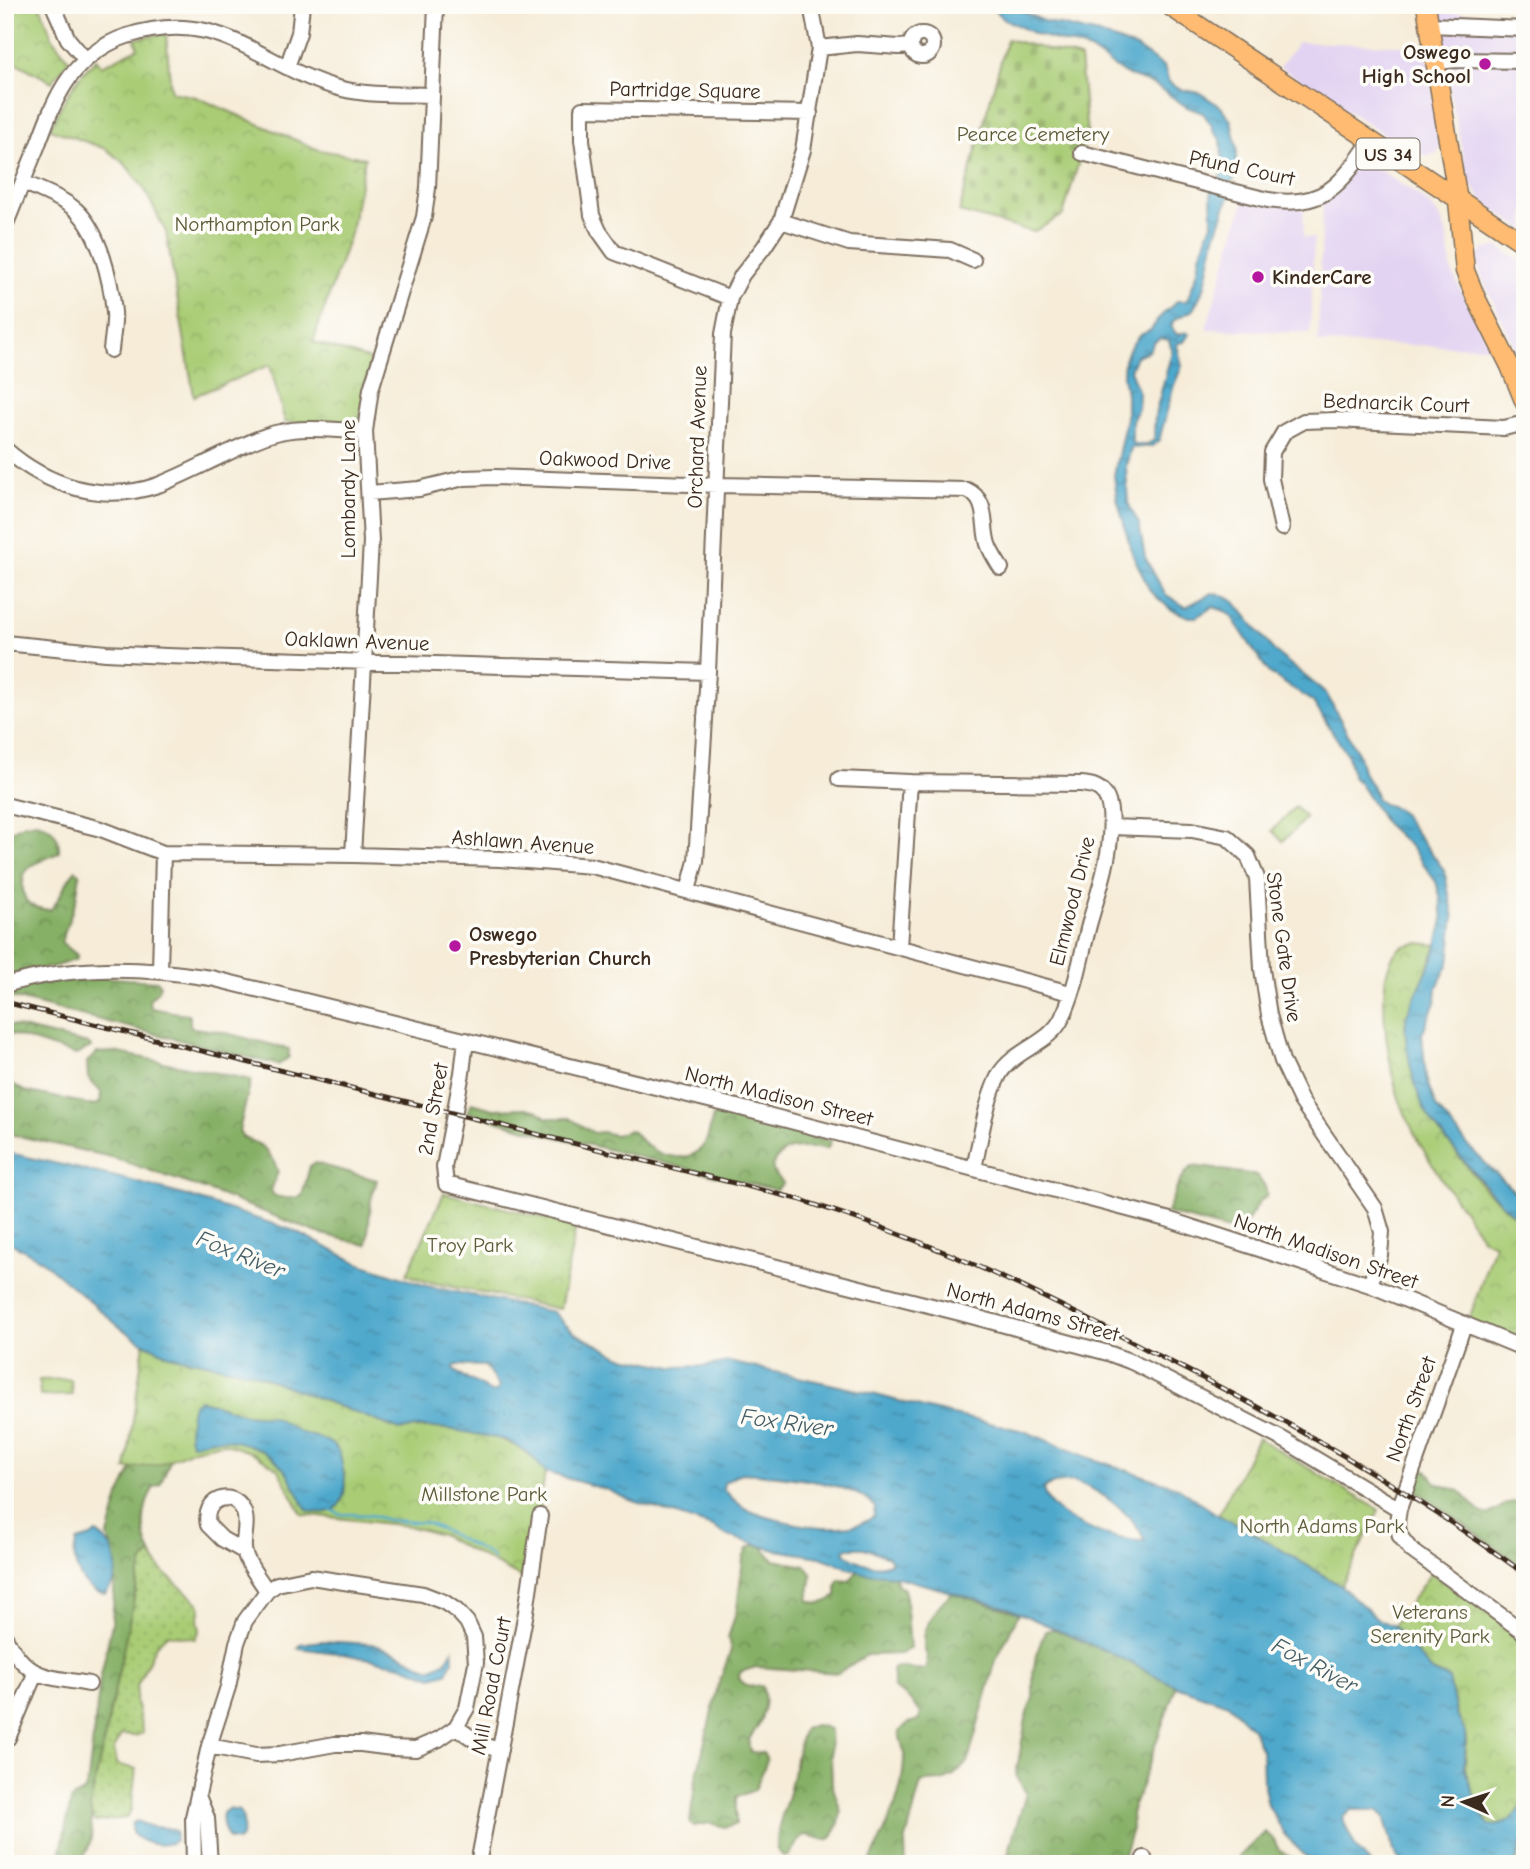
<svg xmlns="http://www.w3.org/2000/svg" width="1530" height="1869" font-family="'Comic Neue',sans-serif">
<defs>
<pattern id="grass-dots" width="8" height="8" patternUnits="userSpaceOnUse" patternTransform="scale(1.75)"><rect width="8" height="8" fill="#a9cc75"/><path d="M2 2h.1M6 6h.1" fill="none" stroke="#92af65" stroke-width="1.8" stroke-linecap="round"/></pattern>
<pattern id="forest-crowns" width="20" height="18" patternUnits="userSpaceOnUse" patternTransform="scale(1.75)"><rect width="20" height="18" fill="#86b066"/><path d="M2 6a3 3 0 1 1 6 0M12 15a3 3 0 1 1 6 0" fill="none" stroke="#6f8f53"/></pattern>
<pattern id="cemetery-stones" width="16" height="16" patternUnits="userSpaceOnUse" patternTransform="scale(1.75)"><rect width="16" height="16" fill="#a9cc75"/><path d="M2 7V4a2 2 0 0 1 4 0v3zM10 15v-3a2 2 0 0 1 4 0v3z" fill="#92af65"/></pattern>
<pattern id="park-crowns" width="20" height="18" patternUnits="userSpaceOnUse" patternTransform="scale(1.75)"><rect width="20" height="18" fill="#a9cc75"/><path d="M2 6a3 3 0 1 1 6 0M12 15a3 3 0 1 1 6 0" fill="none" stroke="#92af65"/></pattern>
<pattern id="water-ripples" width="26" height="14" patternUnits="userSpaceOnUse" patternTransform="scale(1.75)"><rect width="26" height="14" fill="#4ea8cc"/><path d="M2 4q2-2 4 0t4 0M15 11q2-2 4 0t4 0" fill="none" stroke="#4289a5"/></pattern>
</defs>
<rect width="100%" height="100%" fill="#fdfcf7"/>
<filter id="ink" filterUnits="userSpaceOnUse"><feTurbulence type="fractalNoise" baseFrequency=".0143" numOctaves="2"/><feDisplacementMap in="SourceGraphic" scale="14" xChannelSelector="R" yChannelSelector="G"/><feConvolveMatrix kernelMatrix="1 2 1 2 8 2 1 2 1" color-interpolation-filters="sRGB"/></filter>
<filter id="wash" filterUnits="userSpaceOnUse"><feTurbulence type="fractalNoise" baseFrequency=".00686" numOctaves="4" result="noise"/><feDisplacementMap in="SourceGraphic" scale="28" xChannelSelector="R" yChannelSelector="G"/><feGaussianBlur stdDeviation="1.57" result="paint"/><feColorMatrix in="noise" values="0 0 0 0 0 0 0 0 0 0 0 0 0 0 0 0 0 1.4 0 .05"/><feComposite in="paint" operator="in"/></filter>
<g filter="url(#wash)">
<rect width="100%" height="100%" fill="#f6ecd8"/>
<!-- built -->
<path fill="#e3d3f2" d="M1434 11 1525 17V231L1483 201 1468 180Z
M1298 42 1426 46 1440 145 1438 152 1430 156 1422 155 1409 150 1280 67Z
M1362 158 1420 197 1432 207 1441 219 1446 232 1452 272 1489 347 1318 343 1323 198Z
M1246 194 1304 203 1303 237 1314 238 1310 333 1206 329Z
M1496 246 1525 263V376L1508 332 1484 282 1477 262 1482 250Z"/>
<!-- grass -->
<path fill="url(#grass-dots)" stroke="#727b4a" stroke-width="2" d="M151 1553C161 1577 186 1587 201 1607L198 1620 200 1630 195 1639 168 1634 156 1645 137 1686 136 1702 143 1733 135 1736 121 1735 114 1748 116 1764 136 1769 131 1811 126 1818 95 1822C86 1809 92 1792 94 1777L138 1580 143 1562Z"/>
<!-- forest -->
<path fill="url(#forest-crowns)" stroke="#606d42" stroke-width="2" d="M37 822C52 827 60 835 59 852 50 858 36 861 29 868 24 873 23 876 23 883 22 904 31 908 50 910 62 898 64 882 76 870L80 874 76 900 61 942 77 955V959L56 966 5 977V906L9 900 10 880 5 878V834L25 824Z
M83 976 157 981 160 985 158 991 149 1000 151 1008 190 1015V1025L193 1028 218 1031 289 1049V1057L278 1065 6 996 10 989Z
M5 1024 88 1044 91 1047 76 1055 5 1032Z
M114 1052 251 1080 239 1131 242 1137C264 1145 269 1149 278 1171L271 1191 275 1196C285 1198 293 1200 302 1196L310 1166 315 1163 377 1180 371 1200 367 1245 318 1233 210 1191 111 1157 5 1133V1079L24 1091 79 1102C86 1106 92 1107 100 1103L101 1092 88 1078 87 1062 97 1053Z
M472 1103 493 1109 526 1108 538 1111 547 1118H569L594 1133 602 1132 615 1135 630 1130C637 1134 640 1140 646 1145 664 1158 692 1165 705 1143 710 1135 710 1125 713 1116L723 1115 831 1141 828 1148C804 1149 785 1141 772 1166L774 1173 783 1183 776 1190 540 1133 467 1112Z
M1194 1166 1256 1175C1262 1182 1268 1187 1266 1197L1260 1201 1240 1233 1167 1213C1172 1199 1181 1172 1194 1166Z
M172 1456 160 1485 154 1487C142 1507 140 1532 151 1553L143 1562 138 1580 90 1806C93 1828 96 1869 59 1861L71 1801 74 1797 85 1791 88 1780 100 1680 112 1623 116 1561 108 1536 119 1496 136 1460Z
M1427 1470 1436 1483 1460 1491 1480 1512 1487 1515C1502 1509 1507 1496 1525 1506V1568L1415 1490 1413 1487 1419 1471Z
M754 1545 762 1546 774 1560 806 1566 812 1574 808 1600C819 1606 828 1603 837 1595V1585L840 1580 849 1581 858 1571 894 1576 898 1585 904 1589 906 1597 910 1648 901 1654 867 1655 838 1673 756 1667 740 1672 739 1678C745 1687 752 1687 762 1686 767 1697 764 1715 758 1726 752 1736 745 1739 751 1752L763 1753 767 1760 755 1790 736 1797V1824L725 1827 710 1823 694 1826 690 1823 695 1783 718 1686 731 1650 728 1638 737 1609 743 1559 747 1549Z
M952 1593 1019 1613 996 1660 968 1761C962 1768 953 1778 944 1780 935 1782 932 1778 921 1783L905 1843 906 1864H869C886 1828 905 1794 904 1753 903 1746 900 1739 899 1732L908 1723 919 1720 921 1713 906 1696 894 1688 892 1669C903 1663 914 1672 925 1669L928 1658C916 1635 933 1608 952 1593Z
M1054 1629 1120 1657 1176 1686 1131 1814 1132 1829 1121 1864H1005L1026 1793 1016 1775 1027 1713 1033 1698V1673L1036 1655 1045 1631Z
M814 1725 822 1726 830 1730 832 1784 841 1812 839 1823 831 1838 826 1840 807 1835 802 1836 788 1856 784 1857 777 1850C776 1826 786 1807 791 1784 796 1765 796 1747 804 1729Z
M1265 1832 1273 1839 1279 1850 1302 1864H1237L1240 1855Z"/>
<!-- cemetery -->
<path fill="url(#cemetery-stones)" stroke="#727b4a" stroke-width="2" d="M1007 39 1080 58 1087 134 1063 215 1033 232 959 212Z"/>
<!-- park -->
<path fill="url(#park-crowns)" stroke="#727b4a" stroke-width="2" d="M5 5H40L53 39 69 60 52 82 5 57Z
M166 33 171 92 196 97 319 150 365 158 351 231 313 342 371 360 360 418 354 424 285 422 270 365 194 396 166 232 145 190 125 164 106 149 50 129C62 101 75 80 96 59L102 66 138 48 135 39Z
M1419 943 1437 945 1405 1024 1413 1075 1427 1114 1443 1136 1485 1189 1506 1209 1525 1223V1345L1468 1323 1494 1244C1491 1242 1487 1241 1484 1239 1478 1234 1473 1224 1468 1217 1443 1182 1415 1142 1400 1101 1389 1070 1371 973 1399 949 1405 944 1412 944 1419 943Z
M444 1193 576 1226 560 1309 425 1281 407 1274Z
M144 1343 169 1355 253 1373 400 1430C440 1425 492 1429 527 1453 534 1457 540 1466 545 1472L538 1521 522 1578 441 1535 408 1526 302 1514 277 1468 253 1453 223 1443 194 1449 160 1464 126 1469Z
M1258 1438 1379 1510 1341 1586 1257 1535 1218 1515Z
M1431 1573 1525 1639V1864H1512C1496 1837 1479 1812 1469 1782 1462 1765 1467 1756 1466 1740 1465 1730 1460 1723 1457 1714 1450 1694 1457 1679 1432 1671L1393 1626Z"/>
<!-- pitch -->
<path fill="#a9cc75" stroke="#727b4a" stroke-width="2" d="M1295 807 1306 818 1283 841 1272 831Z
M71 1379 72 1395 40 1396 39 1380Z"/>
<!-- water -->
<path fill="url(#water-ripples)" stroke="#446975" stroke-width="2" fill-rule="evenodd" d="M990 5H1011L1043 21 1099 34 1137 48 1164 67 1169 82 1179 89 1200 93 1221 107 1231 121 1237 148 1236 177 1230 184 1229 196 1215 237 1205 286 1193 310 1174 320 1171 326 1177 335 1186 332 1189 334 1184 342 1178 343 1177 345 1182 366 1174 385 1159 441 1152 446 1131 448 1126 466 1128 503 1139 524 1145 557 1165 594 1186 607 1212 593 1226 596 1235 602 1275 652 1326 693 1358 753 1364 774 1373 787 1377 799 1381 803 1396 808 1402 814 1444 870 1454 917 1449 963 1437 987 1436 1000 1422 1034 1426 1078 1436 1107 1471 1149 1525 1202V1223C1499 1206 1484 1183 1464 1161 1452 1146 1436 1131 1427 1114 1415 1093 1401 1037 1407 1014L1434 956 1443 920 1440 896 1436 882 1410 846 1385 823 1360 784 1353 777 1348 756 1313 702 1269 673 1231 616 1225 611 1213 607 1196 617H1189L1170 609 1150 591 1132 553 1117 498 1114 475 1126 418V394L1123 376 1124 360 1131 346 1140 335 1151 330 1159 318 1177 301H1186L1188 298 1198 270 1200 255 1212 223 1211 188 1223 173 1221 140 1213 131 1212 126 1203 113 1187 107 1155 85 1125 74 1090 50 1035 34 1002 18ZM1160 338 1169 340 1172 351 1155 415 1154 440 1147 444H1132V421L1138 409 1139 393 1130 370 1136 356 1149 351 1154 342Z
M5 1152 125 1179 187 1196 292 1230 358 1263 427 1286 553 1312 573 1332 619 1356 673 1367 706 1366 729 1362 862 1391 931 1410 1024 1431 1087 1457 1177 1487 1218 1515 1257 1535 1341 1586 1379 1620 1393 1626 1432 1671 1449 1679 1456 1713 1465 1732 1466 1744 1464 1767 1481 1813 1489 1825C1507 1828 1516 1816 1525 1802V1832L1515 1864H1401L1394 1851 1384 1816 1377 1810H1351L1342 1818 1356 1848 1371 1864H1313L1284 1834 1268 1805 1263 1782 1262 1750 1252 1728 1228 1704 1176 1686 1119 1657 1008 1608 894 1576 863 1573 820 1557 776 1550 728 1536 713 1527 627 1499 608 1490 545 1472 530 1454 506 1440 449 1429 422 1427 400 1430 253 1373 169 1355 144 1343 122 1329 40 1259 5 1240ZM456 1365 485 1366 499 1387 496 1392H490C478 1381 463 1380 453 1369ZM741 1473C774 1475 855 1481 875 1507L874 1516C848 1538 777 1523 748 1510 739 1506 730 1496 723 1489L724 1483ZM1073 1481C1101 1490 1134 1514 1145 1541 1116 1542 1050 1521 1043 1489L1054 1483ZM848 1548H864L889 1557 892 1562C876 1570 860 1563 846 1554L844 1550Z
M199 1400C214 1402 227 1409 241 1413 252 1416 263 1414 273 1417 283 1421 293 1429 302 1433 313 1437 329 1439 337 1449 341 1454 342 1463 343 1470 349 1497 340 1520 307 1510 298 1496 293 1479 282 1467 268 1449 239 1440 218 1439 208 1438 200 1444 191 1444 187 1432 190 1416 193 1404Z
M96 1533C117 1544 124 1576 105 1594 82 1591 69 1562 77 1541L91 1537Z
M321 1641 372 1644 395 1652 430 1669 445 1662 453 1650V1660L447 1673 432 1677 401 1665 344 1654 298 1648 300 1644Z
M228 1809 239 1811C245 1818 245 1835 238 1841L229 1839C224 1831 221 1822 223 1813Z
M136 1821C142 1823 147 1826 153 1827 163 1828 167 1826 176 1832V1840C163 1849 142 1844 132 1833V1824Z"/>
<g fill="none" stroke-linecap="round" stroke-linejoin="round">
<!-- stream -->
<path stroke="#4ea8cc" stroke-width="2.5" d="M331 1510 340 1514 370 1515 388 1520 425 1523 439 1528 490 1555 493 1559"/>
</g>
</g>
<g filter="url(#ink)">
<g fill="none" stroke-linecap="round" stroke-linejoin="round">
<defs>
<path id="minor" d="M53 5 68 39 85 59
M1430 25 1525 29
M911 45a11 11 0 1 1 22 0a11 11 0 1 1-22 0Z
M819 48 857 44 899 47 911 46
M1436 62 1457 60 1525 61
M287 67 299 33 302 5
M1082 153 1268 200C1324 209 1341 184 1370 142
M23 182C41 191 61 197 76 210 100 232 111 281 114 312 115 324 112 338 111 350
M781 221 849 243 950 250 973 260
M5 226C16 200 26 173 37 147 45 125 53 103 65 84 79 62 102 44 127 36 222 5 260 68 342 89 371 96 403 94 432 95
M730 298 614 252 599 231 592 215 582 140V109L810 113
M5 449C47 486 103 504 158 485 179 477 200 466 221 456 239 448 259 436 280 432 307 426 337 431 365 431
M369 493 419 489 464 478 495 477 717 485 967 490C989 500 982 525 988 544 991 553 996 560 1001 568
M1282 528 1271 479 1272 452 1284 432 1304 421 1335 420 1504 428 1525 423
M5 643 106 653 166 656 708 672
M839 779 910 782 1081 784C1091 785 1099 786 1105 795 1112 806 1111 824 1110 837 1108 867 1097 896 1089 925 1081 956 1076 990 1062 1018 1050 1044 1013 1050 999 1075 985 1103 981 1138 974 1168
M5 805 101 829 163 853 353 855 500 859 592 866 1070 993
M1111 827 1192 830 1227 837 1248 856 1257 878 1262 969 1269 1015 1282 1061 1301 1101 1375 1208 1382 1232 1380 1255 1370 1285
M353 855 371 542 365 431 371 389 424 217 428 188 436 5
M688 891 696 861 708 672 723 334 730 298 742 275 764 247 781 221 803 150 819 48 811 5
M899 947 910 782
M160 970 163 853
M5 985C73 965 141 967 211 978L729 1105 1170 1220 1370 1285 1525 1349
M466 1040 462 1073 444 1167 446 1184 960 1313 1108 1353 1132 1362 1284 1440 1399 1509
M1464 1325 1399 1509 1397 1522 1400 1536 1411 1550 1525 1633
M243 1551 222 1539 208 1525C202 1499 232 1488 243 1510 249 1522 243 1536 244 1548 244 1561 260 1579 267 1591
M5 1637C28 1680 45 1676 89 1684
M456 1727 482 1745 500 1750
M8 1738 35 1674
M198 1796 207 1818 210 1864
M194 1864 193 1817 209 1746 228 1687 237 1643 245 1621 267 1591 277 1584 311 1577 423 1594 444 1602 457 1611 467 1622 474 1637 476 1663 467 1708 456 1727 439 1739 416 1749 392 1748 361 1744H335L280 1754 256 1755 209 1746
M478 1864 526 1612 540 1516
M1142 1864 1144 1858"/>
<path id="major" d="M1168 5 1525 244
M1426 5 1458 201 1465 271 1476 298 1510 366 1525 403"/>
</defs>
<!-- minor casing -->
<use href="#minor" stroke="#7c6e5f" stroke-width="18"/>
<!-- major casing -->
<use href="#major" stroke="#7c6e5f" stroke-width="21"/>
<!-- minor -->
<use href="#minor" stroke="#fff" stroke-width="14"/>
<!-- major -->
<use href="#major" stroke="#febb71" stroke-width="18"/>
<defs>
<path id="rail" d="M5 1002 798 1199C830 1210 862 1220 893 1232 989 1267 1081 1315 1171 1362 1294 1424 1413 1492 1525 1574"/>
</defs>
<!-- rail casing -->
<use href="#rail" stroke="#3b2a1e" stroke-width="5"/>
<!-- rail -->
<use href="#rail" stroke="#fdfcf7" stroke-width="2.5" stroke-dasharray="8" stroke-linecap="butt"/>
</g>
</g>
<!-- markers -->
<g fill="#b5179e" stroke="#fdfcf7" stroke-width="2.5">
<circle cx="1485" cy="64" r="7"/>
<circle cx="1258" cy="277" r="7"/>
<circle cx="455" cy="946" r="7"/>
</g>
<g text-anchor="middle" stroke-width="7" stroke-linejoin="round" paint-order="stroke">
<!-- shield labels -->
<rect fill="#fdfcf7" stroke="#75695f" stroke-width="2" x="1356.5" y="138.5" width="63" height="31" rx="5"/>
<g font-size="19" font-weight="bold" fill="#3b2a1e">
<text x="1388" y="161">US 34</text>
</g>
<!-- poi labels -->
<g font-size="21" font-weight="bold" fill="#3b2a1e" stroke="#fdfcf7" text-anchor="start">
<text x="1471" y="59" text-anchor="end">Oswego<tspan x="1471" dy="24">High School</tspan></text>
<text x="1272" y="284">KinderCare</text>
<text x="469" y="941">Oswego<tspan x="469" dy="24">Presbyterian Church</tspan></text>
</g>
<!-- street labels -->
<g font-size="21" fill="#3b2a1e" stroke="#fdfcf7">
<text transform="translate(685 90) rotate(1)" y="7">Partridge Square</text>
<text transform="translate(1242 168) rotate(12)" y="7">Pfund Court</text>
<text transform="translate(1396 403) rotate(2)" y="7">Bednarcik Court</text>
<text transform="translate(697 437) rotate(-88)" y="7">Orchard Avenue</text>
<text transform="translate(605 460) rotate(2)" y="7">Oakwood Drive</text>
<text transform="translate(348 489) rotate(-90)" y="7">Lombardy Lane</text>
<text transform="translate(357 641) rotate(2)" y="7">Oaklawn Avenue</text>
<text transform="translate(523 842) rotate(4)" y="7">Ashlawn Avenue</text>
<text transform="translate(1072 901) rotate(-76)" y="7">Elmwood Drive</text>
<text transform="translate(1284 947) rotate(82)" y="7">Stone Gate Drive</text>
<text transform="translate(779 1096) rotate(14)" y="7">North Madison Street</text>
<text transform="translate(433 1109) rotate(-80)" y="7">2nd Street</text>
<text transform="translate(1326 1251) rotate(19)" y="7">North Madison Street</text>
<text transform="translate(1033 1312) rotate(15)" y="7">North Adams Street</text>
<text transform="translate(1411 1409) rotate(-70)" y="7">North Street</text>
<text transform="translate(491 1686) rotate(-79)" y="7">Mill Road Court</text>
</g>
<!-- park labels -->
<g font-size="21" fill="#5c5b38" stroke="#fdfcf7">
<text x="1033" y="141">Pearce Cemetery</text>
<text x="257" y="231">Northampton Park</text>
<text x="470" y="1252">Troy Park</text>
<text x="484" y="1501">Millstone Park</text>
<text x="1322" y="1533">North Adams Park</text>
<text x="1430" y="1619">Veterans<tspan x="1430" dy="24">Serenity Park</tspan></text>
</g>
<!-- water labels -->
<g font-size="23" font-style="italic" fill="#435c64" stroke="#fdfcf7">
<text transform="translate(241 1254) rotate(22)" y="8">Fox River</text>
<text transform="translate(787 1422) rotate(8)" y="8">Fox River</text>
<text transform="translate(1315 1665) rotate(28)" y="8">Fox River</text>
</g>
</g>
<!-- margin -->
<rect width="1530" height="1869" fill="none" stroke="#fdfcf7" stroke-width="28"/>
<!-- north arrow -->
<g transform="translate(1464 1802) rotate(273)" stroke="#fdfcf7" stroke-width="5" paint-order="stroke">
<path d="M0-5L12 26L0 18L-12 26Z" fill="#3b2a1e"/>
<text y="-10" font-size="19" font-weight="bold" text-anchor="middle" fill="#3b2a1e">N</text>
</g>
</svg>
